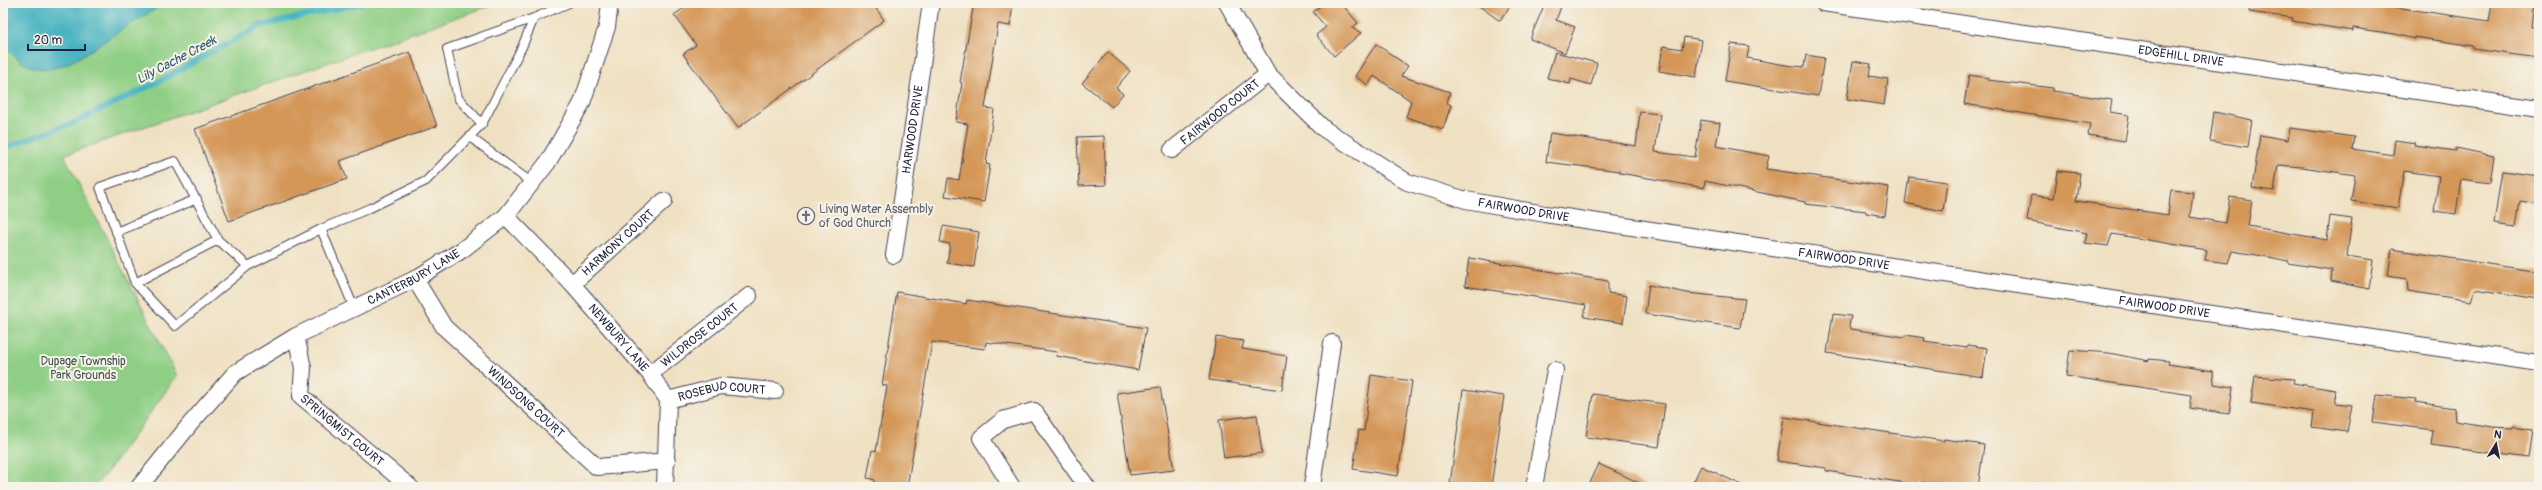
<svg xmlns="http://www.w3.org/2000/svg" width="2542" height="490" font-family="Pangolin,sans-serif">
<rect width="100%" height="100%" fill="#f7f3e8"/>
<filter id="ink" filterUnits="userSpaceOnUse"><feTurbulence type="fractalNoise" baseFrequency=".025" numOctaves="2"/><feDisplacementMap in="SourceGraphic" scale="8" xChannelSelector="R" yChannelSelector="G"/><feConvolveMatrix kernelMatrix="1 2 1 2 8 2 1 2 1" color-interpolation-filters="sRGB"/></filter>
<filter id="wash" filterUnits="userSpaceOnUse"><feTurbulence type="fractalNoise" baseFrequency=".012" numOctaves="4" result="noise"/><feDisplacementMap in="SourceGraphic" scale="16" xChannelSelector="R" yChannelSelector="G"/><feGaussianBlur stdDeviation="0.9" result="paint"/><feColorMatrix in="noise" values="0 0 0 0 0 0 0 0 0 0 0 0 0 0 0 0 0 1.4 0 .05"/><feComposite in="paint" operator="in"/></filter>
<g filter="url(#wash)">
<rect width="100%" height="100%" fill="#efe0c1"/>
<!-- green -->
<path fill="#8fcf85" stroke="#587860" d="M3 3H498L64 155 177 376 108 471 94 487H3Z"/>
<!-- water -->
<path fill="#45b2c1" stroke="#346a7e" d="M3 3H164C149 14 133 22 118 32 79 57 40 95 3 43Z"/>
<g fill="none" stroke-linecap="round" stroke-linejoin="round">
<!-- stream -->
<path stroke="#45b2c1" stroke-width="5.5" d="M3 148 73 123 158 82 259 26 363 3"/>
</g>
<g id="blocks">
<!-- building -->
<path fill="#d49759" d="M691 3H872L884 20 738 128 683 54 696 45 674 15Z
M974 3H1013L1010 26 998 24 985 108 994 109 986 164 990 165 984 202 945 196 948 178 959 180 968 124 956 122 962 83 960 82Z
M1324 3H1341L1358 23 1352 28 1361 33 1334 56 1316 35 1326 27 1313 12Z
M1475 3H1512L1500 21Z
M1545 3 1561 7 1556 20 1575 27 1565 53 1530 39Z
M2250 3H2367L2489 21 2492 3H2534L2531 27 2539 28V58L2473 49V46L2455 43 2414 37V39L2395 34 2353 28V31L2292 21 2293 18 2249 12Z
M1684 37 1702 40 1696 77 1659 71 1663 46 1682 49Z
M1376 44 1408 66 1401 76 1450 92 1447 103 1451 105 1443 129 1406 117 1411 101 1374 76 1368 85 1355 76Z
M1731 44 1749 46 1747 58 1785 65 1804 67 1806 55 1824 58 1818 96 1725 81Z
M410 52 437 126 340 161 347 179 229 221 195 129Z
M1108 52 1130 71 1116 88 1123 94 1112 107 1082 83Z
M1555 52 1597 63 1591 85 1571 79 1570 84 1547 78Z
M1853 61 1871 64 1869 76 1888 79 1884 105 1847 99Z
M1969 75 1988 78V80L2053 88V91L2112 100 2110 112 2129 115 2125 141 2088 135 2090 124 1964 104Z
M1640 112 1660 114 1655 152 1695 157 1701 120 1720 123 1716 146 1769 156 1766 169 1889 187 1885 216 1866 213V211L1805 204V202L1705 181 1704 188 1620 173V171L1546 162 1550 133 1636 146Z
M2214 112 2252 120 2248 147 2210 141Z
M2290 128 2354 137 2352 149 2393 155 2395 140 2415 143 2414 145 2456 151V148L2494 156 2490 183 2461 179 2456 214 2434 211 2439 176 2404 171 2398 208 2351 201 2355 175 2302 167 2278 165 2274 191 2252 188 2260 135 2288 140Z
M1104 136 1106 185 1079 186 1077 137Z
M2058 171 2080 173 2076 201 2168 215 2171 190 2193 192 2190 217 2226 223 2230 197 2252 200 2248 226 2327 240 2330 216 2352 219 2347 256 2373 260 2369 289 2331 281 2332 270 2288 263V261L2269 257 2232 251 2228 263 2205 260 2207 250 2112 234 2108 246 2085 243 2087 233 2027 221 2031 195 2054 198Z
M2502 171 2539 176V204L2520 201 2516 227 2494 224Z
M1909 177 1947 182 1943 211 1905 203Z
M943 226 979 232 974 267 947 263 950 244 940 242Z
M2392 249 2539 272V299L2475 289 2471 301 2408 291 2407 279 2388 276Z
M1469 258 1608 281V293L1627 296 1623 323 1584 317 1586 305 1465 286Z
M1649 285 1687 293 1745 299 1740 328 1645 314Z
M897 292 966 304 967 300 1146 328 1138 370 1056 356 1057 352 986 342 985 349 932 342 907 487H874L875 480 867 478 872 450 876 451 887 386 882 385Z
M1833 314 1851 316 1849 326 1851 329 1905 337V335L1925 338 1924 341 1967 347 1968 345 1987 348 1983 377 1827 353Z
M1216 337 1244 341 1242 349 1287 356 1282 390 1209 380Z
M2070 350 2109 353 2149 361V359L2169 361 2168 364 2213 371 2214 384 2233 387 2229 414 2190 408 2192 395 2066 376Z
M1371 375 1412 381 1398 476 1353 469 1359 430 1364 431Z
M2255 376 2294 379 2293 383 2335 390 2336 403 2352 405 2347 432 2312 427 2314 412 2251 403Z
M1160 387 1174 470 1130 475 1117 393Z
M1463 390 1504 396 1491 487 1450 484Z
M1593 394 1665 404 1659 447 1586 437Z
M2377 395 2416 399 2415 402 2454 408 2455 421 2493 427 2513 428V426L2532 429 2528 458 2431 445 2433 430 2373 422Z
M1257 415 1262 453 1224 458 1219 420Z
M1784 417 1944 441V439L1984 445 1978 487H1952L1921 482 1920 485 1826 471V468L1777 461Z
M1599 464 1648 487H1588Z
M1701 466 1746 487H1691Z"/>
</g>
</g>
<g filter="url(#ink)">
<use href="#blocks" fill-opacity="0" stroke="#413e4f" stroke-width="1"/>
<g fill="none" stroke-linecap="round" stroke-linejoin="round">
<defs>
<path id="service" d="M482 124 458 98 447 49 534 18
M470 137 532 183
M321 229 370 208 426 181 482 124 522 47 534 18 569 3
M116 232 197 199
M218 240 175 161 100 187 135 283 218 240 248 266 321 229 354 308
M135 283 175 326 248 266"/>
<g id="minor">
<path id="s1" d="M1227 3 1268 74 1324 129 1407 182 1466 200 1545 214 2539 363"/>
<path id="s2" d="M1823 3 2539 109"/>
<path id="s3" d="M1172 150 1268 74"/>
<path id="s4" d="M506 216 572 284 650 374 668 400 665 487"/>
<path id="s5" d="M894 255 931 3"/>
<path id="s6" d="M415 279 444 327 597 467 667 461"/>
<path id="s7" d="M572 284 664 201"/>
<path id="s8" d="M296 336 303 368 301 396 410 487"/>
<path id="s9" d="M650 374 749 296"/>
<path id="s10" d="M668 400 721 386 775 391"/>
<path id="s11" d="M139 487 191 423 235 373 296 336 415 279 462 250 506 216 548 162 582 103 607 27 610 3"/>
<path d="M1012 487 981 438 1003 420 1034 411 1087 487"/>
<path d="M1312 487 1332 343"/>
<path d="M1534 487 1555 370"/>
</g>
</defs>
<!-- service casing -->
<use href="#service" stroke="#413e4f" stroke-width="10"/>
<!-- minor casing -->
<use href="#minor" stroke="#413e4f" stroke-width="18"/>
<!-- service -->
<use href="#service" stroke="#fff" stroke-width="8"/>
<!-- minor -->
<use href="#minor" stroke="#fff" stroke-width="16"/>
</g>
</g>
<!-- icons -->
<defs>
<symbol id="church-ring" viewBox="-11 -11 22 22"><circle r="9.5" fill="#f7f3e8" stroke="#6b7280" stroke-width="1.5"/><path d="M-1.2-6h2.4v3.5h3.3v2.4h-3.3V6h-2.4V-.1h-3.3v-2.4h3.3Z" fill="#6b7280"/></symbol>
</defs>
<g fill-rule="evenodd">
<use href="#church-ring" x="796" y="206" width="20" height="20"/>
</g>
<g text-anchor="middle" stroke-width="4" stroke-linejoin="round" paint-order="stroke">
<!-- street labels -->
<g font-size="12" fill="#22223b" stroke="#f7f3e8">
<text dy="4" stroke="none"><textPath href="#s2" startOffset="362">EDGEHILL DRIVE</textPath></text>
<text dy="4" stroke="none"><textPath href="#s3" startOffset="61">FAIRWOOD COURT</textPath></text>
<text dy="4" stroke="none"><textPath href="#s5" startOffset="127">HARWOOD DRIVE</textPath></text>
<text dy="4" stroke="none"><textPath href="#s1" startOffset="379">FAIRWOOD DRIVE</textPath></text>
<text dy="4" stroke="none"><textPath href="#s7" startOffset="62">HARMONY COURT</textPath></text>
<text dy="4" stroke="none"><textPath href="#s1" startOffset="703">FAIRWOOD DRIVE</textPath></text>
<text dy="4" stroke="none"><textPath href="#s11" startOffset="352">CANTERBURY LANE</textPath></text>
<text dy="4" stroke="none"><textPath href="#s1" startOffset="1027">FAIRWOOD DRIVE</textPath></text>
<text dy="4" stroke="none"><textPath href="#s9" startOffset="63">WILDROSE COURT</textPath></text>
<text dy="4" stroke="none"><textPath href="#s4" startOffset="166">NEWBURY LANE</textPath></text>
<text dy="4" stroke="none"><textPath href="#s10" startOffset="55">ROSEBUD COURT</textPath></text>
<text dy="4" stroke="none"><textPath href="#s6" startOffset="167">WINDSONG COURT</textPath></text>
<text dy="4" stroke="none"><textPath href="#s8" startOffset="114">SPRINGMIST COURT</textPath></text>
</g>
<!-- worship labels -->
<g font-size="12" fill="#5b616d" stroke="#f7f3e8" text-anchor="start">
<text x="819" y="213">Living Water Assembly<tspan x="819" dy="14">of God Church</tspan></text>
</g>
<!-- park labels -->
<g font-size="12" fill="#435651" stroke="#f7f3e8">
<text x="83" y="365">Dupage Township<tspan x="83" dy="14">Park Grounds</tspan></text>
</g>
<!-- water labels -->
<g font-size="13" font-style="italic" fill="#305c71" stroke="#f7f3e8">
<text transform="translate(176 59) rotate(-28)" y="5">Lily Cache Creek</text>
</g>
</g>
<!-- margin -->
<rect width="2542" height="490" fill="none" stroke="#f7f3e8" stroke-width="16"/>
<!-- north arrow -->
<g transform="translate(2496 444) rotate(10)" stroke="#f7f3e8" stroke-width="3" paint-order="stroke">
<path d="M0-3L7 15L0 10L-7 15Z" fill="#22223b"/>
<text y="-6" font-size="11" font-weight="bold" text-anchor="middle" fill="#22223b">N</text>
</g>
<!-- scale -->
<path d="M28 44v6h57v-6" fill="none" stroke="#22223b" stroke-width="2"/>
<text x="34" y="44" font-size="12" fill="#22223b" stroke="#f7f3e8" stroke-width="3" paint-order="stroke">20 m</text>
</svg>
